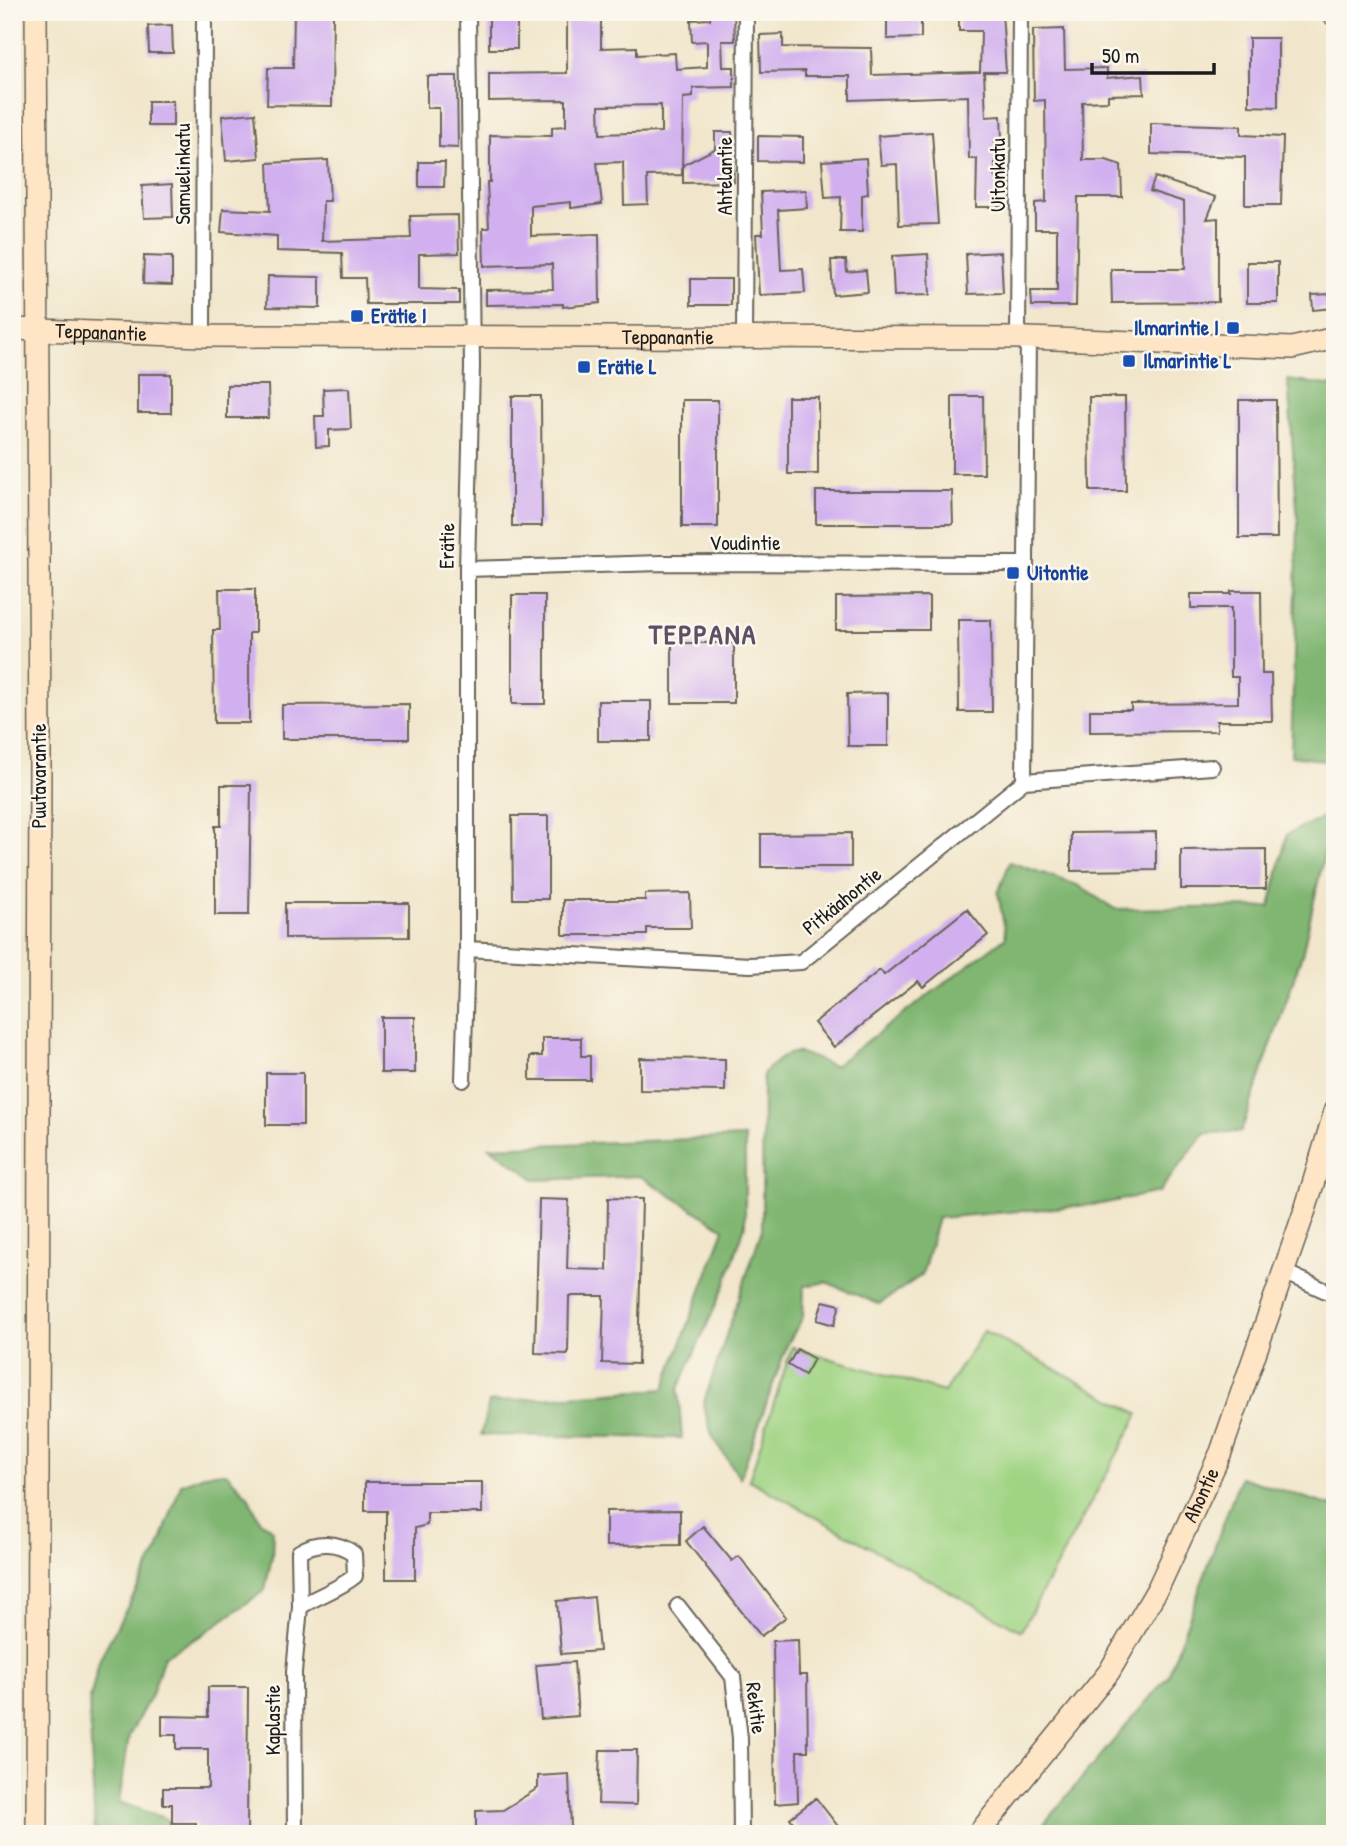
<svg xmlns="http://www.w3.org/2000/svg" width="1347" height="1846" font-family="'Patrick Hand',sans-serif">
<rect width="100%" height="100%" fill="#fbf7ec"/>
<filter id="ink" filterUnits="userSpaceOnUse"><feTurbulence type="fractalNoise" baseFrequency=".0143" numOctaves="2"/><feDisplacementMap in="SourceGraphic" scale="14" xChannelSelector="R" yChannelSelector="G"/><feConvolveMatrix kernelMatrix="1 2 1 2 8 2 1 2 1" color-interpolation-filters="sRGB"/></filter>
<filter id="wash" filterUnits="userSpaceOnUse"><feTurbulence type="fractalNoise" baseFrequency=".00686" numOctaves="4" result="noise"/><feDisplacementMap in="SourceGraphic" scale="28" xChannelSelector="R" yChannelSelector="G"/><feGaussianBlur stdDeviation="1.57" result="paint"/><feColorMatrix in="noise" values="0 0 0 0 0 0 0 0 0 0 0 0 0 0 0 0 0 1.4 0 .05"/><feComposite in="paint" operator="in"/></filter>
<g filter="url(#wash)">
<rect width="100%" height="100%" fill="#f1e6cb"/>
<!-- green -->
<path fill="#a0d484" stroke="#5e7850" stroke-width="2" d="M984 1331 1139 1414 1021 1631 749 1480 792 1347 944 1392Z"/>
<!-- forest -->
<path fill="#80b672" stroke="#4e6947" stroke-width="2" d="M1288 380 1335 386V762L1291 756 1298 523Z
M1326 816 1324 855 1302 955 1241 1132 1205 1133 1159 1192 1101 1204 938 1218 922 1275 879 1304 826 1282 804 1286 803 1317 787 1345 740 1478 713 1438 703 1405 762 1229 763 1074C794 1042 796 1052 834 1066L1006 937 998 893 1010 862 1077 885 1115 909 1270 907 1287 834Z
M745 1137V1226L725 1285 678 1389 682 1438 481 1435 489 1402 664 1389 724 1229 640 1176 536 1180 490 1147Z
M209 1473H226L248 1496 260 1521 273 1530 272 1557 265 1590 202 1635 164 1656 153 1691 129 1736 119 1802 167 1819 174 1834H95L89 1703 100 1658 158 1550 181 1484Z
M1240 1477 1335 1507V1834H1035L1168 1676Z"/>
<g id="blocks">
<!-- building -->
<path fill="#d2b0ef" fill-rule="evenodd" d="M294 12H333L332 106 267 105 268 68H293Z
M489 12H517V49H489Z
M710 12H734L735 41H722L723 67H734V87L693 88V97L683 98 682 175 647 176 648 204 624 205 623 162 597 163 602 204 571 208V202L531 206V236L599 234 600 303 563 307V304L486 305V290L553 289 552 264 484 266 483 228H489L487 182H490V135L552 136V127L566 126V100L489 101V74L567 73V20H601V48L637 47V55L675 53 676 69 707 67V41L692 42 691 20 710 19ZM661 105V132L600 134 599 106Z
M959 12H1002L1006 72H984L986 117 1001 116 1002 139H995V178H1004V207H976L977 159H969L968 96 850 100V76H805V71L761 72 760 35 783 34V47L871 48 872 75 980 72 981 31H959Z
M887 20H921V38L887 39Z
M172 25 173 53H149L148 26Z
M1064 29 1065 69 1107 68V78L1143 75 1144 94 1108 95V101L1082 102 1083 160H1106L1121 165 1122 197H1078L1076 306H1032L1031 291H1057V229H1035V203L1046 202 1045 100 1034 101 1033 30Z
M1249 38H1278V107L1249 106Z
M427 76H457L458 148 439 147V108H427Z
M148 101H173V126H148Z
M255 113 259 158 226 161 222 116Z
M1151 123 1241 126V135L1283 137 1281 205H1245V157L1151 154Z
M715 132H732L734 182 683 183V165L715 149Z
M932 132 938 224 899 225 897 164 881 165 878 136Z
M758 136 803 137V162L758 161Z
M866 158 868 194 862 195V232H840L841 197 825 198 822 161Z
M328 160 330 201H323L322 241 411 238 410 216 458 215 459 253 419 254V289L459 290V304H366L365 278H343L342 253 277 251V236L221 232 223 209 270 211 268 163Z
M419 162H445L444 187H419Z
M1155 177 1216 197 1207 219 1218 218V302L1112 303 1111 269H1185L1184 202 1150 191Z
M172 184 173 217 144 218 142 186Z
M806 190 807 208 778 210 781 270 803 269 805 293 759 295 756 234H763L761 192Z
M1001 252 1003 293 968 294 966 254Z
M928 254 930 295 894 296 892 256Z
M144 256 172 257V285L143 284Z
M831 260H846L847 272 866 270 868 292 833 295Z
M1247 262H1278V303H1247Z
M268 276 320 277V308L267 307Z
M691 279H731V305H691Z
M1332 294 1333 308 1313 310 1312 295Z
M138 374H171V413H138Z
M227 385H268L269 418H227Z
M349 388 351 429 329 430V446L316 447 315 416H324L323 389Z
M512 396H541L542 526H512Z
M952 396H983L984 474H952Z
M788 397H818V474H788Z
M1089 397H1125L1126 491H1090Z
M682 400H718V527H682Z
M1239 400H1276L1277 538H1239Z
M816 491H952L953 524H816Z
M219 589H255V633H249V723H214L213 630H220Z
M1231 591H1261L1262 674H1271L1272 721H1217V731L1090 732V710H1131V704L1238 703V677H1231V608H1191V594H1231Z
M512 595H545V704H512Z
M929 596V630H836V597Z
M958 620H991L992 712H959Z
M672 643H734V703H672Z
M888 693V746H848L847 694Z
M598 701H651V741H598Z
M409 704V739H282V705Z
M221 785H251L249 915H215V826H221Z
M512 816H548V899H513Z
M1156 832V870L1071 871V833Z
M851 833V867H761V834Z
M1266 849V889H1181V850Z
M690 893 691 928H647V935H563V900H645V894Z
M285 903H409V937L285 938Z
M967 909 988 935 923 987 918 981 834 1047 814 1023 880 970 884 975Z
M381 1017H415V1073H381Z
M542 1038H581V1056H590V1080H530V1056H542Z
M640 1058 725 1059V1091L640 1090Z
M266 1073H303V1125H266Z
M608 1198 642 1199 638 1364 602 1363 604 1296H569L568 1354 535 1353 539 1199 569 1200 567 1269 607 1270Z
M823 1301 840 1305 834 1325 817 1320Z
M797 1349 814 1359 805 1375 788 1365Z
M365 1482H482V1513H427V1525L415 1528V1579H386V1511H365Z
M680 1510V1545L606 1546V1511Z
M703 1526 732 1561 739 1556 786 1617 761 1636 686 1541Z
M594 1597 599 1651 561 1654 557 1601Z
M798 1640 799 1675H807L808 1751H797L798 1802 775 1804 773 1641Z
M574 1662 578 1716 541 1719 536 1665Z
M208 1687H248L247 1834H196V1823H172V1804H163V1788H208V1749H176V1735H162V1716L208 1717Z
M600 1750H637L636 1805 598 1804Z
M569 1774 571 1828 563 1834H476V1811L503 1810 538 1788V1776Z
M816 1798 844 1834H802L790 1818Z"/>
</g>
</g>
<g filter="url(#ink)">
<use href="#blocks" fill-opacity="0" stroke="#676359" stroke-width="2"/>
<g fill="none" stroke-linecap="round" stroke-linejoin="round">
<defs>
<path id="street" d="M203 336 204 12
M744 339 746 12
M1018 339 1020 12
M467 569 661 563 1024 564
M1024 781 1028 338
M467 949 750 965 801 962 1024 781 1212 767
M463 1080 467 949V569L472 367 468 12
M1284 1272 1335 1295
M678 1606 733 1677 740 1738 741 1834
M295 1834 294 1672 300 1607 299 1552C316 1541 338 1541 354 1554L355 1576C338 1590 318 1595 300 1607"/>
<g id="secondary">
<path d="M36 12 40 749 37 1834"/>
<path d="M1333 12 1335 16"/>
<path id="s1" d="M12 329 203 336 1028 338 1292 348 1335 338"/>
<path id="s2" d="M978 1834 1109 1672 1158 1588 1221 1452 1306 1207 1335 1111"/>
</g>
</defs>
<!-- street casing -->
<use href="#street" stroke="#676359" stroke-width="18"/>
<!-- secondary casing -->
<use href="#secondary" stroke="#676359" stroke-width="24"/>
<!-- street -->
<use href="#street" stroke="#fff" stroke-width="14"/>
<!-- secondary -->
<use href="#secondary" stroke="#fde5c5" stroke-width="21"/>
</g>
</g>
<!-- markers -->
<g fill="#1a4fb4" stroke="#fbf7ec" stroke-width="2.5">
<rect x="350" y="309" width="14" height="14" rx="3.5"/>
<rect x="1226" y="321" width="14" height="14" rx="3.5"/>
<rect x="1122" y="354" width="14" height="14" rx="3.5"/>
<rect x="577" y="360" width="14" height="14" rx="3.5"/>
<rect x="1006" y="566" width="14" height="14" rx="3.5"/>
</g>
<g text-anchor="middle" stroke-width="5" stroke-linejoin="round" paint-order="stroke">
<!-- street labels -->
<g font-size="21" fill="#1c1c1c" stroke="#fbf7ec">
<text transform="translate(183 174) rotate(-90)" y="7">Samuelinkatu</text>
<text transform="translate(998 175) rotate(-90)" y="7">Uitonkatu</text>
<text transform="translate(725 176) rotate(-90)" y="7">Ahtelantie</text>
<text dy="7" stroke="none"><textPath href="#s1" startOffset="89">Teppanantie</textPath></text>
<text dy="7" stroke="none"><textPath href="#s1" startOffset="656">Teppanantie</textPath></text>
<text x="745" y="550">Voudintie</text>
<text transform="translate(447 546) rotate(-89)" y="7">Erätie</text>
<text transform="translate(39 776) rotate(-90)" y="7">Puutavarantie</text>
<text transform="translate(842 901) rotate(-39)" y="7">Pitkäahontie</text>
<text dy="7" stroke="none"><textPath href="#s2" startOffset="408">Ahontie</textPath></text>
<text transform="translate(756 1708) rotate(83)" y="7">Rekitie</text>
<text transform="translate(273 1720) rotate(-90)" y="7">Kaplastie</text>
</g>
<!-- transit labels -->
<g font-size="21" font-weight="bold" fill="#164399" stroke="#fbf7ec" text-anchor="start">
<text x="371" y="323">Erätie I</text>
<text x="1219" y="335" text-anchor="end">Ilmarintie I</text>
<text x="1143" y="368">Ilmarintie L</text>
<text x="598" y="374">Erätie L</text>
<text x="1027" y="580">Uitontie</text>
</g>
<!-- district labels -->
<g font-size="28" font-weight="bold" letter-spacing="2" fill="#5c5066" stroke="#fbf7ec">
<text x="703" y="644">TEPPANA</text>
</g>
</g>
<!-- margin -->
<rect width="1347" height="1846" fill="none" stroke="#fbf7ec" stroke-width="42"/>
<!-- scale -->
<path d="M1092 63v10h122v-10" fill="none" stroke="#1c1c1c" stroke-width="3.5"/>
<text x="1102" y="63" font-size="21" fill="#1c1c1c" stroke="#fbf7ec" stroke-width="5" paint-order="stroke">50 m</text>
</svg>
